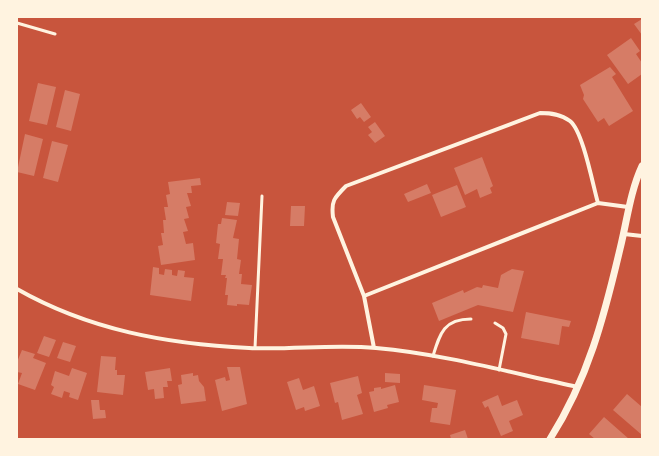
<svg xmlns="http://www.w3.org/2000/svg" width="659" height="456" font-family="'Sofia Sans Condensed',sans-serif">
<rect width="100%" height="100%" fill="#c8553d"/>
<!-- building -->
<path fill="#d67c66" d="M642 19V35L634 24Z
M631 38 640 51 636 54 642 63V74L628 84 607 55Z
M610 67 616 74 612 77 633 111 609 126 604 118 598 122 583 99 584 95 580 85Z
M38 83 56 87 47 125 29 121Z
M65 90 80 94 71 131 56 127Z
M361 103 371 117 364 122 360 117 357 119 351 110Z
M375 122 385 136 375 143 368 135 372 132 368 127Z
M25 134 43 139 34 176 17 172Z
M52 141 68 145 58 182 43 178Z
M482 157 493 186 490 188 492 193 480 198 477 189 465 195 454 168Z
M200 178 201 185 191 186 192 193H187L191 206 186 207 189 218 184 219 188 231 183 232 186 244 193 243 195 260 161 265 158 246 163 245 161 233H164L163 220H166L164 207H168L166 195 170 194 168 182Z
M427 184 431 193 408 202 404 194Z
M457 185 466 207 441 217 432 195Z
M227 202 240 203 238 216 225 215Z
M291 206H305L304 226H290Z
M222 218 237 220 233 238 239 239 237 259 241 260 239 274H242L241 284 252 285 249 305 237 304V306L227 305 228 295H225L227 278H225L226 275H221L223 259H218L220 244 216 243 218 224H221Z
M153 267 159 268V274L164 275 165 269 172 270V275L177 276 178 270 185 271 184 277 194 278 191 301 150 295Z
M512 269 524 271 513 312 478 305 439 321 432 303 463 290 464 293 477 287 482 288 483 285 498 288 501 275Z
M526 312 571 321 569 327 562 326 559 345 521 338Z
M44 336 56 340 49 357 37 353Z
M63 342 76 346 70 362 57 358Z
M22 350 35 354 33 358 46 363 35 390 18 384 22 373 17 372V362Z
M101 356 116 357 115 370H117V375H125L123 395 97 392Z
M227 367H240L247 404 222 411 215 380 225 377 226 381 230 380Z
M72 368 87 373 78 400 69 397 70 393 64 391 62 398 51 394 54 387 51 385 55 371 69 376Z
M170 368 172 381H167L168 387H163L164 398 155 399 154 389 148 390 145 372Z
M193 373V376L198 375 199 381 204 387 206 401 181 404 178 385 182 384 181 375Z
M385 373 400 374V383L385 382Z
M358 376 362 393 357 395 363 414 342 420 338 402 335 403 330 383Z
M299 378 303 390 314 386 320 406 305 411 304 407 296 410 287 382Z
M395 385 399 402 387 405 388 408 374 412 369 392 374 391V388L381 387V389Z
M424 385 456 390 450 425 430 422 432 408H437L438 403 422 400Z
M627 394 642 407V435L613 410Z
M498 395 502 406 517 400 523 415 509 421 513 431 501 436 488 406 485 408 482 402Z
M91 400H99L100 410H105L106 418 93 419Z
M604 417 629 439H595L589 434Z
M465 430 468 439H451L450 435Z"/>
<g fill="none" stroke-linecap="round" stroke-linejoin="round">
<!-- service -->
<path stroke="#fff3e0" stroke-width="3" d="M17 23 55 34
M495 323 503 328 506 334 499 370
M255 348 262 196
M433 356C440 333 444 319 471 319"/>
<!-- minor -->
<path stroke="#fff3e0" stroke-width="4" d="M624 234 642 236
M17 289C89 330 167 344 249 348 291 350 334 344 376 348 444 354 512 373 578 387
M364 296 598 203 628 207
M374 348 364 296 333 217C331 201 334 198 346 186L540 113C551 113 561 114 570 121 583 131 593 186 598 203"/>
<!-- tertiary -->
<path stroke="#fff3e0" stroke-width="7" d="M550 439C588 379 604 317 620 249 627 221 630 192 642 166"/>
</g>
<!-- border -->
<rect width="659" height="456" fill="none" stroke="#fff3e0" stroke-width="36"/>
</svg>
